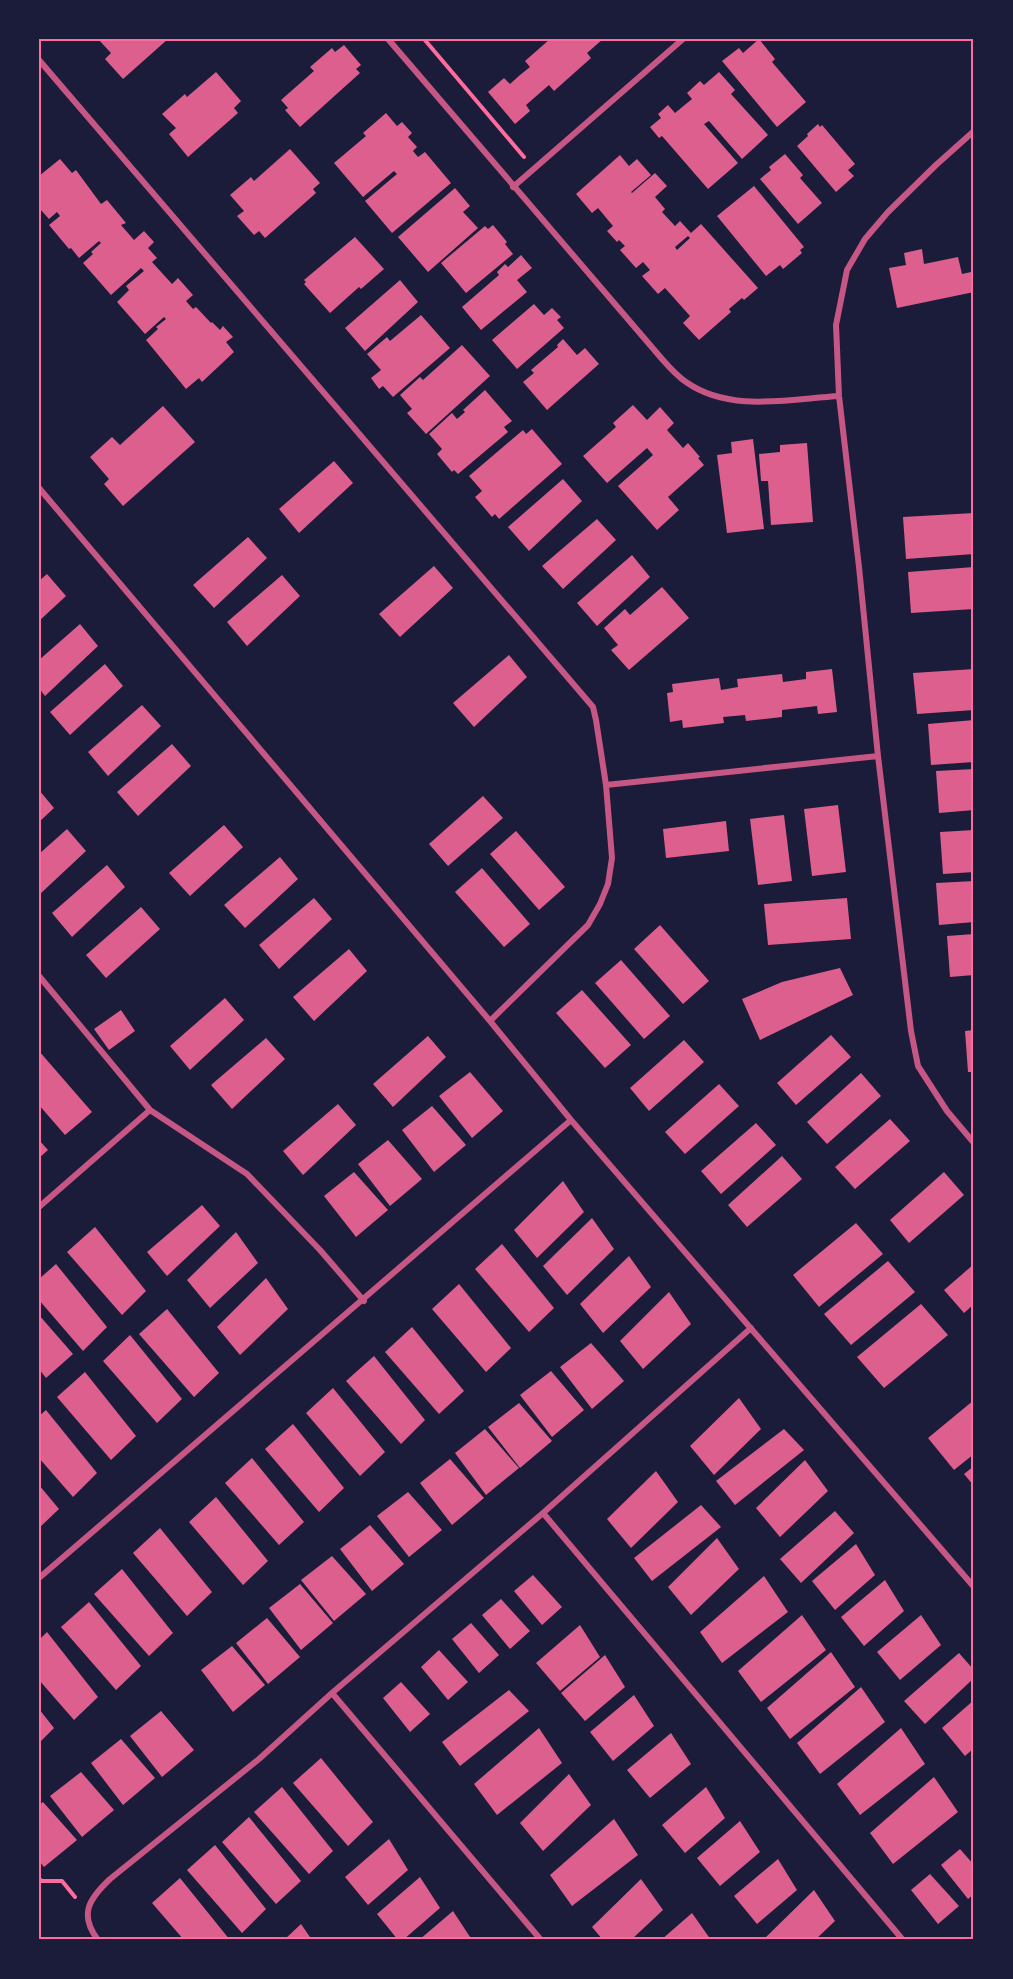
<svg xmlns="http://www.w3.org/2000/svg" width="1013" height="1979" font-family="'Crimson Pro',serif">
<rect width="100%" height="100%" fill="#1b1b3a"/>
<!-- building -->
<path fill="#dd5f8e" fill-rule="evenodd" d="M98 39H168L123 79 105 59 111 53Z
M550 39H603L587 53 591 58 554 91 549 85 526 105 530 111 515 124 488 92 504 78 510 84 520 75 530 67 525 61Z
M759 39 775 59 772 62 806 102 777 127 722 61 739 48 743 53Z
M344 45 361 65 356 69 360 73 300 127 285 110 288 108 281 100 314 71 310 67 332 48 335 52Z
M216 72 241 101 234 108 238 113 188 157 169 134 176 128 162 114 185 94 187 97Z
M719 72 735 90 731 94 768 135 742 159 709 121 704 124 738 163 708 189 662 136 659 138 650 127 661 118 658 114 668 105 675 113 692 99 687 93 700 81 704 85Z
M386 113 397 126 402 122 412 133 408 137 417 147 413 151 418 157 425 152 451 183 392 233 365 201 397 174 394 171 363 197 334 163 366 136 363 133Z
M818 124 820 127 822 125 855 164 848 170 854 176 836 192 797 146 808 136 807 134Z
M290 149 320 183 313 189 316 193 265 238 259 231 254 235 237 216 244 211 230 195 251 177 254 181Z
M785 154 803 175 800 178 822 203 798 224 760 179 771 170 769 167Z
M620 155 629 166 637 159 651 175 631 192 632 193 655 173 667 186 655 197 665 209 662 212 675 226 680 221 691 233 701 224 758 288 744 300 742 298 729 309 731 312 699 340 683 323 690 316 665 288 658 294 642 276 650 270 643 262 636 268 620 250 625 246 619 240 617 242 607 231 613 226 598 208 592 213 576 194ZM688 236 690 238 677 250 675 247Z
M60 159 72 173 76 170 101 204 107 200 126 223 121 225 134 240 144 231 154 242 148 248 157 258 152 262 172 284 178 278 193 295 186 301 193 309 196 307 211 323 212 322 220 330 223 326 233 337 226 342 234 352 202 382 199 378 186 389 146 340 158 329 156 327 166 319 164 317 145 334 117 302 129 290 126 286 144 271 141 268 111 295 83 263 93 254 91 252 101 243 99 241 79 258 71 248 69 249 49 225 60 216 57 212 49 219 40 209 39 210V176Z
M754 186 804 247 800 250 802 253 783 269 780 265 766 276 717 216Z
M455 188 470 206 463 212 478 228 428 272 398 237Z
M493 225 507 242 505 244 513 254 466 293 441 263 485 226 488 229Z
M355 237 384 269 361 289 359 287 330 313 304 284 306 282 304 280Z
M922 249 924 264 958 257 962 274 971 272 974 292 897 308 889 268 906 265 904 253Z
M521 255 532 268 517 280 527 292 481 330 462 307 499 275 497 272 505 264 508 267Z
M400 280 418 302 365 351 345 328Z
M534 304 544 315 552 308 561 317 557 320 564 328 517 369 492 340Z
M421 315 450 348 393 397 383 386 379 389 371 378 381 370 367 354 387 337 390 341Z
M563 339 577 355 585 348 599 364 547 410 523 382 534 373 531 370 558 347 557 345Z
M462 345 490 376 426 434 407 413 412 409 400 395 420 377 423 380Z
M485 390 512 421 504 427 508 432 458 474 454 470 452 472 437 454 442 449 429 434 452 413 457 419 465 412 463 410Z
M633 405 647 420 660 407 674 423 667 430 683 448 688 443 700 457 698 458 704 465 668 497 679 510 657 530 618 486 653 455 647 448 607 483 583 456 616 427 613 423Z
M163 406 195 442 123 506 104 484 109 479 90 457 112 437 120 445Z
M532 429 562 464 499 519 495 514 492 517 475 497 482 491 469 476 523 430 526 434Z
M753 439 764 529 727 533 717 455 732 453 731 442Z
M807 443 813 522 771 525 768 481H761L759 454 780 452V445Z
M334 461 353 483 299 533 279 509Z
M563 479 582 501 529 551 508 527Z
M974 513V554L906 559 903 517Z
M597 519 616 540 563 589 542 566Z
M248 537 267 558 214 608 193 585Z
M632 555 650 577 597 626 577 603Z
M434 566 453 588 400 637 379 614Z
M974 567V609L911 613 908 572Z
M47 574 66 596 39 621V581Z
M282 575 300 596 247 646 227 622Z
M662 587 689 618 629 670 611 650 618 645 604 628 625 609 630 615Z
M80 624 98 646 45 696 39 688V660Z
M509 655 527 677 474 727 453 703Z
M105 664 123 686 70 735 50 712Z
M832 669 837 712 818 714 817 706 782 710V717L746 721 745 715 723 717 724 723 683 728 682 720 670 722 667 693 673 692 672 684 719 678 721 690 738 687 737 679 782 674 783 682 806 679V672Z
M974 669V710L917 714 913 673Z
M142 705 161 726 108 776 88 752Z
M974 720V762L931 765 928 724Z
M172 744 191 766 138 816 117 792Z
M974 769V810L939 813 936 771Z
M39 790 54 808 39 822Z
M483 796 503 818 448 866 429 844Z
M838 805 846 872 812 876 804 809Z
M784 815 792 881 758 885 750 819Z
M726 821 729 851 666 858 663 829Z
M224 825 243 847 190 896 169 873Z
M67 829 86 851 39 895V854Z
M974 830V872L943 874 940 832Z
M516 831 565 887 539 910 490 854Z
M280 857 298 879 245 928 224 905Z
M107 865 125 887 72 937 52 913Z
M482 868 530 924 504 947 455 892Z
M974 881V922L939 925 936 883Z
M314 898 332 919 279 969 259 945Z
M847 898 851 939 768 945 764 904Z
M141 907 160 929 106 978 86 955Z
M660 925 709 981 683 1004 634 949Z
M974 934V975L950 977 947 936Z
M349 949 367 971 314 1021 293 997Z
M621 960 670 1016 644 1039 595 983Z
M840 968 853 995 760 1040 742 999 782 982Z
M582 990 631 1045 605 1068 556 1013Z
M225 998 244 1020 190 1070 170 1046Z
M121 1010 135 1031 109 1050 94 1029Z
M974 1030V1072H968L965 1031Z
M831 1035 851 1057 796 1105 777 1083Z
M428 1036 446 1057 393 1107 373 1084Z
M266 1038 285 1059 232 1109 211 1085Z
M684 1040 704 1062 649 1111 630 1088Z
M39 1051 92 1112 65 1135 39 1105Z
M470 1072 503 1111 472 1138 439 1096Z
M861 1073 881 1096 827 1144 807 1122Z
M719 1084 739 1106 685 1154 665 1132Z
M338 1104 356 1125 303 1175 283 1151Z
M432 1106 466 1145 434 1172 402 1130Z
M890 1119 910 1141 855 1189 835 1167Z
M756 1123 776 1145 721 1194 701 1171Z
M39 1140 48 1150 39 1158Z
M388 1140 422 1179 390 1206 358 1164Z
M782 1156 802 1179 747 1227 728 1205Z
M354 1172 388 1210 356 1237 324 1196Z
M944 1172 964 1195 909 1243 890 1220Z
M563 1181 584 1212 537 1258 514 1230Z
M202 1205 220 1226 167 1276 147 1252Z
M592 1218 614 1249 567 1295 543 1266Z
M856 1223 883 1254 819 1307 793 1275Z
M95 1227 146 1291 122 1315 67 1252Z
M236 1232 258 1263 210 1308 187 1280Z
M502 1244 554 1308 529 1332 475 1269Z
M629 1256 651 1287 603 1333 580 1304Z
M888 1261 915 1292 851 1345 824 1314Z
M56 1264 107 1327 83 1351 39 1300V1279Z
M974 1264V1304L964 1313 944 1290Z
M266 1278 288 1309 240 1355 217 1327Z
M459 1284 511 1348 486 1372 432 1309Z
M669 1292 691 1324 643 1369 620 1341Z
M921 1304 948 1335 884 1388 857 1357Z
M167 1309 219 1373 194 1397 139 1334Z
M39 1315 73 1354 46 1378 39 1369Z
M412 1327 464 1391 439 1414 385 1352Z
M130 1335 182 1399 157 1423 103 1361Z
M591 1343 624 1381 592 1409 560 1367Z
M374 1356 425 1420 401 1444 346 1381Z
M551 1371 584 1410 552 1437 520 1395Z
M85 1372 136 1436 111 1460 57 1397Z
M333 1388 385 1452 360 1476 306 1413Z
M739 1398 761 1429 714 1475 690 1446Z
M974 1400V1454L954 1470 928 1438Z
M519 1403 552 1441 520 1468 488 1427Z
M46 1410 97 1473 73 1497 39 1458V1416Z
M293 1424 344 1488 319 1512 265 1449Z
M485 1429 519 1468 486 1495 455 1453Z
M784 1429 804 1450 735 1505 716 1481Z
M252 1458 304 1522 279 1545 225 1483Z
M450 1459 484 1498 452 1525 420 1483Z
M805 1460 828 1491 780 1537 756 1508Z
M974 1466V1486L964 1474Z
M656 1471 678 1502 631 1548 607 1519Z
M39 1485 59 1509 39 1528Z
M408 1492 442 1530 409 1557 377 1516Z
M216 1497 268 1561 243 1585 189 1522Z
M701 1505 721 1527 652 1581 634 1558Z
M835 1511 854 1533 801 1583 780 1559Z
M370 1525 404 1564 372 1591 340 1549Z
M160 1528 212 1592 187 1616 133 1553Z
M717 1538 739 1569 691 1615 668 1587Z
M856 1544 875 1575 835 1610 812 1581Z
M332 1556 366 1594 334 1621 301 1580Z
M122 1569 173 1633 149 1656 94 1594Z
M533 1575 562 1607 542 1625 514 1591Z
M764 1576 788 1612 722 1663 700 1632Z
M885 1580 904 1611 864 1646 841 1617Z
M300 1584 333 1623 301 1650 269 1608Z
M501 1599 530 1631 510 1649 482 1615Z
M89 1602 141 1666 116 1690 61 1627Z
M802 1615 826 1650 761 1702 738 1671Z
M921 1615 941 1645 900 1680 877 1652Z
M267 1618 300 1657 268 1684 236 1643Z
M471 1623 499 1655 479 1673 452 1639Z
M580 1625 600 1657 560 1691 536 1663Z
M47 1632 98 1697 74 1720 39 1680V1640Z
M232 1646 265 1685 233 1712 201 1670Z
M439 1650 468 1682 448 1700 421 1667Z
M831 1652 855 1687 790 1739 767 1708Z
M959 1653 974 1670V1678L925 1724 904 1701Z
M605 1655 625 1687 585 1721 561 1693Z
M401 1682 430 1714 410 1732 383 1698Z
M861 1687 885 1722 820 1774 797 1743Z
M509 1690 529 1711 460 1766 442 1742Z
M634 1695 654 1726 613 1761 590 1732Z
M974 1700V1748L965 1756 942 1728Z
M39 1709 54 1728 39 1743Z
M161 1711 194 1750 162 1777 130 1736Z
M539 1728 562 1763 497 1815 474 1784Z
M901 1728 925 1764 860 1815 837 1784Z
M671 1733 691 1764 650 1798 627 1770Z
M121 1739 155 1778 123 1805 91 1763Z
M321 1758 373 1822 348 1846 293 1783Z
M81 1772 114 1810 82 1837 50 1796Z
M569 1774 591 1805 543 1851 520 1823Z
M934 1777 958 1812 893 1864 870 1833Z
M282 1787 333 1851 309 1874 254 1812Z
M706 1787 725 1818 685 1853 662 1825Z
M43 1802 77 1840 44 1867 39 1861V1805Z
M249 1817 301 1881 276 1904 222 1842Z
M614 1819 638 1855 572 1906 550 1875Z
M740 1821 760 1852 720 1886 697 1858Z
M389 1839 408 1870 368 1905 345 1877Z
M215 1845 266 1909 242 1933 187 1870Z
M960 1849 974 1865V1894L968 1899 941 1865Z
M778 1859 797 1890 757 1924 734 1896Z
M930 1874 959 1906 938 1924 911 1890Z
M420 1877 440 1908 403 1940H398L377 1914Z
M180 1878 230 1940H184L152 1903Z
M641 1879 663 1910 631 1940H603L592 1927Z
M814 1890 835 1921 815 1940H766L765 1938Z
M453 1911 472 1940H419Z
M692 1913 711 1940H661Z
M301 1924 312 1940H284Z"/>
<g fill="none" stroke-linecap="round" stroke-linejoin="round">
<!-- path -->
<path stroke="#ff6b9d" stroke-width="4" d="M424 39 524 157
M39 1879 42 1881H62L75 1897"/>
<!-- minor -->
<path stroke="#c65784" stroke-width="6" d="M388 39 662 359C669 367 677 376 686 382 730 413 789 399 839 396
M39 60 593 707 596 720 606 785 612 858 608 884 600 904 588 925 490 1021
M974 131 936 165 888 212 865 239 847 270 836 325 839 396 859 567 878 756 911 1031 918 1066 947 1111 974 1143
M513 187 683 39
M39 488 490 1021 571 1120 974 1587
M606 785 878 756
M39 976 150 1110 247 1174 320 1250 364 1301
M39 1207 150 1110
M543 1513 903 1940
M39 1578 571 1120
M332 1693 541 1940
M98 1940C78 1914 90 1898 110 1879L259 1759 332 1693 543 1513 751 1328"/>
</g>
<!-- border -->
<rect width="1013" height="1979" fill="none" stroke="#1b1b3a" stroke-width="81"/>
<rect x="40" y="40" width="932" height="1898" fill="none" stroke="#ff6b9d" stroke-width="2"/>
</svg>
